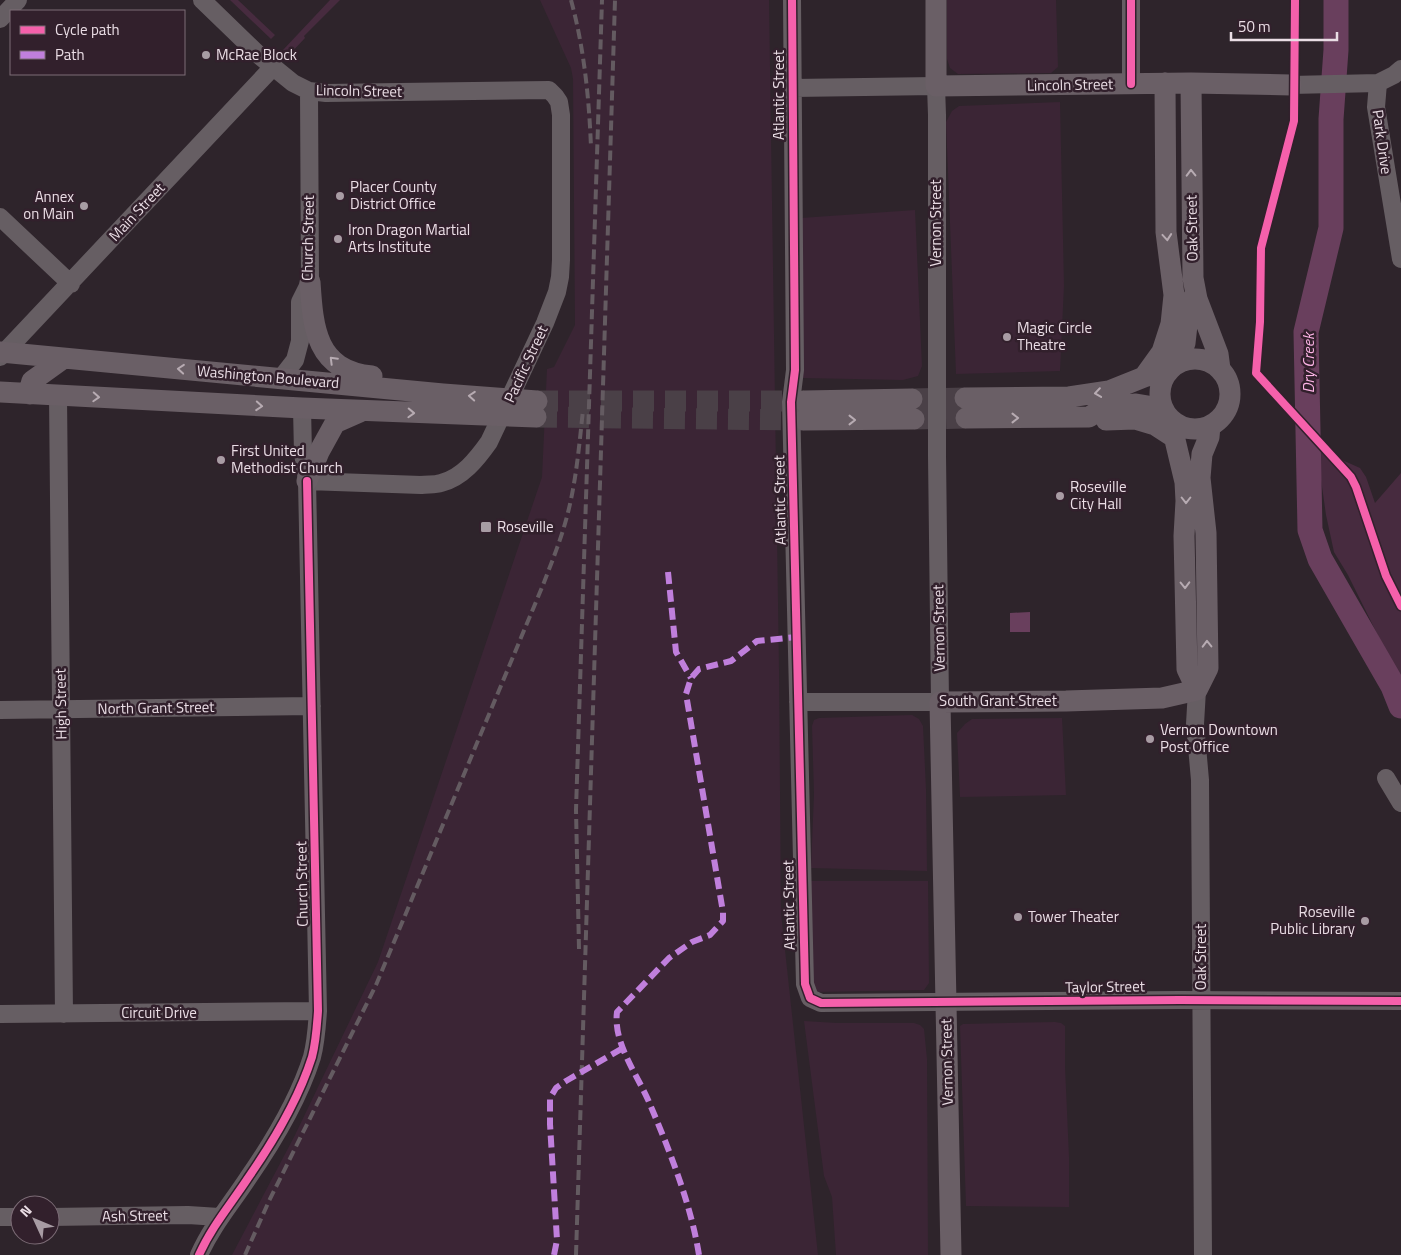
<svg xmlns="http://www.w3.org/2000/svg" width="1401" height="1255" font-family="'Titillium Web',sans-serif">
<rect width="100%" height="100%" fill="#2e242b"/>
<!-- built -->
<path fill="#3b2535" d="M540 0H769L779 669 781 913 818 1255H232L295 1135 378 962 542 477 547 369 554 367 575 325 573 79 571 68Z
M947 0H1056L1058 67 1051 73 958 74 950 68 947 59Z
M1060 102 1064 285 1060 371 956 374 946 122 952 111 959 106Z
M915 210 922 366 918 376 903 380 803 378 801 218Z
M912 715 919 719 923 726 926 789 927 871 811 868 814 794 812 726 814 720 819 718Z
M1062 718 1066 795 960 797 957 733 965 724 972 719Z
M810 881H928L929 983 924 990 816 992 813 987Z
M804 1021 837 1023H914L920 1025 924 1029 927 1059 928 1255H836L832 1197 824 1176Z
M1055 1022 1061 1023 1065 1026V1066L1069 1157V1207L966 1206 960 1026 963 1024Z"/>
<!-- green -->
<path fill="#472b3f" d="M230 0H238L275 35 271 39Z
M330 0H340L304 36 305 38 289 55 283 50Z
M1322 451 1360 468 1366 477 1375 503 1401 473V682L1348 575 1334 552 1326 515 1318 458Z"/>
<!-- water -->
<path fill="#693f5d" d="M1030 612V632H1010V613Z"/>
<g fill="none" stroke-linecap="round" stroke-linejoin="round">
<!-- river -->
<path stroke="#693f5d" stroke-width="25" d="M1336 0V50L1331 119V228L1306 332 1310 530 1320 559 1393 686 1401 706"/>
<!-- major-tunnel -->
<path stroke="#4a4047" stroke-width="21" stroke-dasharray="21 11" stroke-linecap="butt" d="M912 399 965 398
M537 401H804
M536 417 804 420
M914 419 966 418"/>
<!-- minor -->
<path stroke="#665e63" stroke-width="18" d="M202 0 261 57 293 83 309 91 326 93 549 90 555 96 559 102 561 115V260L560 277 557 292 545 323 489 442C477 459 462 478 441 483 435 485 428 484 421 485L307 481
M792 0 795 370 791 402 805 984 810 998 821 1003 1180 1000 1401 1001
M1131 0V84
M0 19 18 0
M1378 83 1376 107 1401 259
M1291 85 1378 83 1394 75 1401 69
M793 88 936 86 937 115V456L940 702H798
M0 217 71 284
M0 357 274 66
M281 378 295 360 300 341V302L310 282 309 91
M58 395 64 1014
M1197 690 1195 724 1200 780 1203 1255
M0 710 312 706
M1386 778 1401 803
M0 1014 318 1011
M0 1217H20
M50 1217 188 1215 219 1217
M199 1255C212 1226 231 1204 248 1178 273 1142 299 1098 312 1057 316 1042 317 1026 318 1011L307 481 303 453 302 408"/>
<!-- major -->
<path stroke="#6a5f66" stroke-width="21" d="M936 0V86L1191 83 1291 85
M1165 83 1166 232 1174 295 1184 309 1187 325 1185 343 1177 364
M1191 83 1193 278 1197 299 1218 354 1220 369
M310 282C313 329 316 370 372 376
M0 352 443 394 537 401
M1160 394a35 35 0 1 1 70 0a35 35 0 1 1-70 0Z
M1144 377 1162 352 1171 324 1174 295
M0 392 302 408 536 417
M30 394V388L32 381 64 358
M965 398 1069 397 1109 391 1144 377 1170 369
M804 401 912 399
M966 418 1089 417 1103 408 1136 404 1154 407 1164 413
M1170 419 1185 482 1186 501 1184 536 1187 669 1197 690
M804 420 914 419
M1106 420 1135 419 1155 425 1175 438
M307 481 319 452 335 423 360 412
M1197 690 1208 668 1206 533 1200 478 1202 454 1209 437 1210 426
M951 1255 940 702 1066 701 1162 698 1197 690"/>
<!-- rail -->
<path stroke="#645b61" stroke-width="4" stroke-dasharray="10 5" stroke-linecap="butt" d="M571 0C584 48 589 97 591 147
M579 949 576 810 602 0
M245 1255 269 1201 376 985 543 585C551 564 560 542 566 520 576 484 579 447 583 410
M576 1255 615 0"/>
<!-- quiet -->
<path stroke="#c07fdc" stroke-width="6" stroke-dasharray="12 6" stroke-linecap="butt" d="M668 572 676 652 691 678
M554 1255 557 1240 550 1124V1098L556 1088 566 1081 623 1048
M699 1255C691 1204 669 1149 649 1102 637 1074 613 1043 617 1012L669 958 692 942 710 935 723 921V912L686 694 691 678 699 669 731 661 757 641 797 637"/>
<defs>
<path id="cycleway" d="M792 0 795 370 791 402 805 984 810 998 821 1003 1180 1000 1401 1001
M1131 0V84
M1295 0 1294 121 1261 248 1260 322 1256 373 1351 477 1356 487 1386 576 1401 606
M199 1255C212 1226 231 1204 248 1178 273 1142 299 1098 312 1057 316 1042 317 1026 318 1011L307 481"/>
</defs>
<!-- cycleway casing -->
<use href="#cycleway" stroke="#32202c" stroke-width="11"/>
<!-- cycleway -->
<use href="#cycleway" stroke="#f560ab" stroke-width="8"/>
</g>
<!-- one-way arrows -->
<defs><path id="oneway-chevron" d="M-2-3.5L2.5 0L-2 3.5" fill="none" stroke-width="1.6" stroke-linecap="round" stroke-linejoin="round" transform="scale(1.25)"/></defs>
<g stroke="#b7abb2">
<use href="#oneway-chevron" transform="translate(1191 173) rotate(-91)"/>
<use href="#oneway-chevron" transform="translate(1167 237) rotate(85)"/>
<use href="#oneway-chevron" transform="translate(333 360) rotate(-135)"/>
<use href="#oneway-chevron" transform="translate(181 369) rotate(-175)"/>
<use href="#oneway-chevron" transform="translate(1098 393) rotate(172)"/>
<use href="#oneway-chevron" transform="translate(472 396) rotate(-176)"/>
<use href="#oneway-chevron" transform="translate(96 397) rotate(3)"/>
<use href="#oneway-chevron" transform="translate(259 406) rotate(4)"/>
<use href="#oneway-chevron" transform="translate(411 413) rotate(2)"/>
<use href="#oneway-chevron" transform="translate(1015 418)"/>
<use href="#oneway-chevron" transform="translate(852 420)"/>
<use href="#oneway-chevron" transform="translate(1186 500) rotate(90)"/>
<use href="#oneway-chevron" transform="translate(1185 585) rotate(89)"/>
<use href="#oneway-chevron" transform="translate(1207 644) rotate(-91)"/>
</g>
<!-- markers -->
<g fill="#a89ca4" stroke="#32202c" stroke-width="2">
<circle cx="206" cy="55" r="5"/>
<circle cx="340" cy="196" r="5"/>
<circle cx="84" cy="206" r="5"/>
<circle cx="338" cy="239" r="5"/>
<circle cx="1007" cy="337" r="5"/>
<circle cx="221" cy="460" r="5"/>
<circle cx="1060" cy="496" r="5"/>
<rect x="480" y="521" width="12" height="12" rx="2.5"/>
<circle cx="1150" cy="739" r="5"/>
<circle cx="1018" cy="917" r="5"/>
<circle cx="1365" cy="921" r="5"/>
</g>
<g text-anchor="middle" stroke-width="5" stroke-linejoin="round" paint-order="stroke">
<!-- poi labels -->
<g font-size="15" fill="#eadde5" stroke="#32202c" text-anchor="start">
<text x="216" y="60">McRae Block</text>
<text x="350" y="192">Placer County<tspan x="350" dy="17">District Office</tspan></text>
<text x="74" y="202" text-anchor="end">Annex<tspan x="74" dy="17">on Main</tspan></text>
<text x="348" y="235">Iron Dragon Martial<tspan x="348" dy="17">Arts Institute</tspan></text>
<text x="1017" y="333">Magic Circle<tspan x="1017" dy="17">Theatre</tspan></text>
<text x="231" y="456">First United<tspan x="231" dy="17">Methodist Church</tspan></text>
<text x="1070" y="492">Roseville<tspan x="1070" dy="17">City Hall</tspan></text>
<text x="497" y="532">Roseville</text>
<text x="1160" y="735">Vernon Downtown<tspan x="1160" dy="17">Post Office</tspan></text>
<text x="1355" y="917" text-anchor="end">Roseville<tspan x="1355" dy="17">Public Library</tspan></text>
<text x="1028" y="922">Tower Theater</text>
</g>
<!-- street labels -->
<g font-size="15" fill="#eadde5" stroke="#32202c">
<text transform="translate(1070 85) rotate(-1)" y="5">Lincoln Street</text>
<text transform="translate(359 91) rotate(1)" y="5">Lincoln Street</text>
<text transform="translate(779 95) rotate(-90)" y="5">Atlantic Street</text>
<text transform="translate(1382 142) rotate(82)" y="5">Park Drive</text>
<text transform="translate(137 212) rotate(-47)" y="5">Main Street</text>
<text transform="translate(936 223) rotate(-90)" y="5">Vernon Street</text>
<text transform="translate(1192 228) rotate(-91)" y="5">Oak Street</text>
<text transform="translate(308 238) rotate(-89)" y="5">Church Street</text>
<text transform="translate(526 364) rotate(-65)" y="5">Pacific Street</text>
<text transform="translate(268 377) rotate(5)" y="5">Washington Boulevard</text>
<text transform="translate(780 500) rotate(-91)" y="5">Atlantic Street</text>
<text transform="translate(939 628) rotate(-91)" y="5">Vernon Street</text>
<text x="998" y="706">South Grant Street</text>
<text transform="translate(61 704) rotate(-91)" y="5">High Street</text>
<text transform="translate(156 708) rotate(-1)" y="5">North Grant Street</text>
<text transform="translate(302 884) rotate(-91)" y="5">Church Street</text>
<text transform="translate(789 905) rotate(-91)" y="5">Atlantic Street</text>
<text transform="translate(1201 957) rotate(-90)" y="5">Oak Street</text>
<text transform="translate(1105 987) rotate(-1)" y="5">Taylor Street</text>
<text x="159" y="1018">Circuit Drive</text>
<text transform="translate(947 1062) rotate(-91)" y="5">Vernon Street</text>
<text transform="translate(135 1216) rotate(-1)" y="5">Ash Street</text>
</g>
<!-- water labels -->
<g font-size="16" font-style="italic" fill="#fcb3e5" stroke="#32202c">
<text transform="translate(1308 363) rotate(-90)" y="6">Dry Creek</text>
</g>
</g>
<!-- legend -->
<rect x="10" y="10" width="175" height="65" fill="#32202c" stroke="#7c6c76"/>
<rect x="20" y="26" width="25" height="8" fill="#f560ab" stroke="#7c6c76"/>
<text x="55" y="35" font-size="15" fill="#eadde5">Cycle path</text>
<rect x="20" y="51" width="25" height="8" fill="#c07fdc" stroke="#7c6c76"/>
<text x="55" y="60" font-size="15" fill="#eadde5">Path</text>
<!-- north arrow -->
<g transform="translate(35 1220) rotate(314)"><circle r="24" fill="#32202c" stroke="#7c6c76"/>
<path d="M0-4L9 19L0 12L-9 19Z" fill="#a89ca4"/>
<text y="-8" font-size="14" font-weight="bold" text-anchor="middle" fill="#eadde5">N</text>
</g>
<!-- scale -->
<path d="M1231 32v8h106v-8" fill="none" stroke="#eadde5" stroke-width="2.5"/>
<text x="1238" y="32" font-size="15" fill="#eadde5" stroke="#32202c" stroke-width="4" paint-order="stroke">50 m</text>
</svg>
